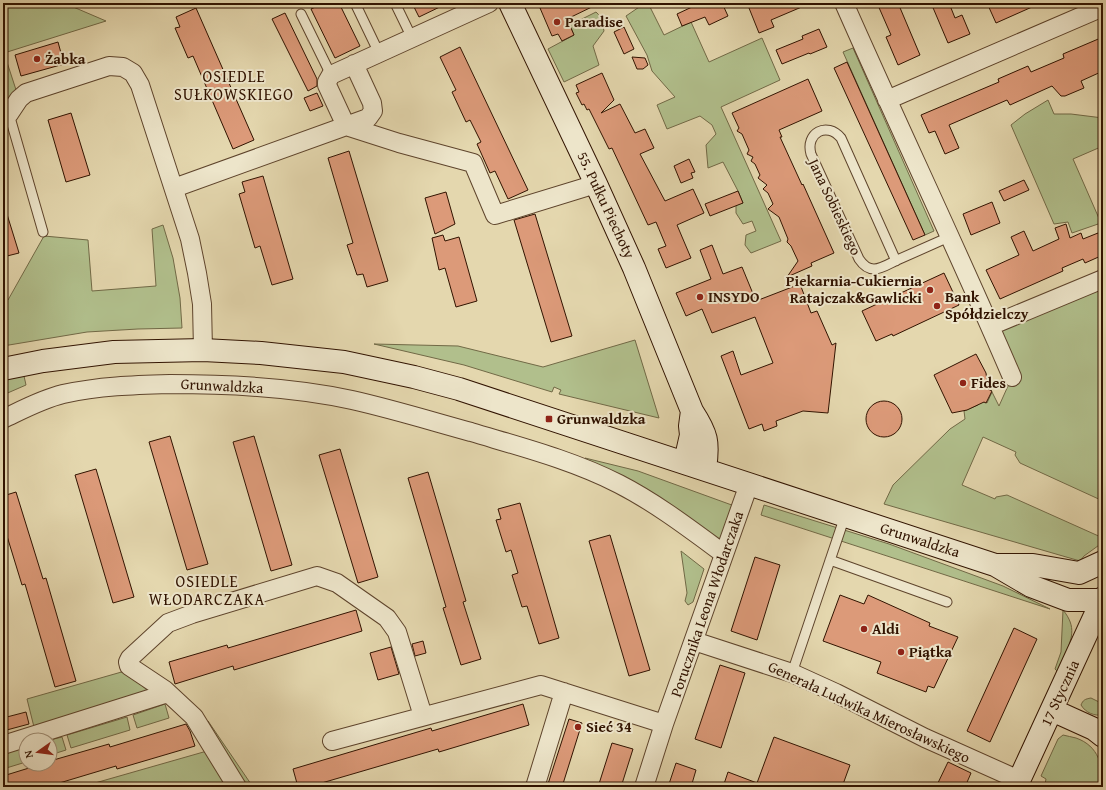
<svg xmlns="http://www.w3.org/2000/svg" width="1106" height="790" font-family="'Gentium Book Plus',serif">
<rect width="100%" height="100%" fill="#e4d7ae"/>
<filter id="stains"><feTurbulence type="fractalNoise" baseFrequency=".005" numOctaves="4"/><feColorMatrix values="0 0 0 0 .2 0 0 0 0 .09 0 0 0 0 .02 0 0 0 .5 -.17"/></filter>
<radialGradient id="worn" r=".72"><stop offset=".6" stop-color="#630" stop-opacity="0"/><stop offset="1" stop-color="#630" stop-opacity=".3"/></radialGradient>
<!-- green -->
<path fill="#b1bf8c" stroke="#716946" d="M3 3H64L106 21 4 53 19 99 3 128Z
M645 3H648L664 35 691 22 709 62 762 38 780 80 721 107 781 241 751 253 745 245 746 235 756 231 752 221 743 224 736 213V205L743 203 738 191 723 162 708 168 706 145 716 134 712 125 700 116 667 129 657 105 675 97 652 71 647 55 626 16Z
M596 12 601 17 604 31 593 46 599 65 564 82 548 49 574 35 570 25Z
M853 48 934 231 925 235 843 52Z
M1048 100 1054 114H1071L1103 118V146L1073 159 1101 223 1072 233 1068 222 1054 224 1011 125 1025 114Z
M163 225 173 258 180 298 182 328 138 329 87 332 3 346V301L8 300 44 236 88 240 92 291 156 286 152 229Z
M1103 279V501L1020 463 1015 455 1016 452 983 437 962 485 995 499 996 497 1007 495 1103 538 1102 543 1084 556 1080 561 884 504 893 485 950 429 965 419 964 411 978 405 981 401 987 403 992 392 999 406 1012 377 990 326Z
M635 340 659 418 559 394 561 390 554 387 552 392 464 365 374 344 458 346 543 367Z
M24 376 26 385 3 395V379Z
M585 458 638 471 740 508 724 554 582 468Z
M764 505 889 544 1003 586 1050 609 761 515Z
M681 551 704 569 693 602 688 605 685 601 687 593Z
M1063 610C1077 627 1072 639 1064 657 1062 662 1060 668 1057 671L1055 669 1061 652Z
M125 671C131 679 140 683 147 690L145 692 34 727 27 699Z
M1091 698 1103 704V715C1094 716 1086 713 1081 705 1083 700 1085 699 1091 698Z
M165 704 169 718 137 728 133 715Z
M127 717 130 730 71 748 67 735Z
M208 721 253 787H245L209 725Z
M1063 735C1067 736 1072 737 1076 738 1099 746 1103 766 1103 787H1051L1045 784 1046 779 1041 776 1058 739Z
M62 737 66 750 50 755V740Z
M26 747V762L3 769V754Z
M214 749 237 787H81Z"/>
<!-- building -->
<path fill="#dc9a79" stroke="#311300" d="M324 3H339L360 46 335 58 311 9Z
M412 3H448L419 17Z
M552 3H600L567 19 574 35 562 41 558 34 552 36 540 8Z
M690 3H722L728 16 709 25 705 17 682 26 677 14 692 7Z
M747 3H811L771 20 774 27 759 33Z
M877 3H898L920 55 898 65 886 37 891 35Z
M931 3H949L955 18 962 15 970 34 948 43Z
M987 3H1041L996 23Z
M196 8 254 140 233 149 193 56 188 58 175 28 180 27 176 17Z
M285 13 317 79V86L308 91 272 19Z
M624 27 634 49 624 54 614 32Z
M819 29 827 47 810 54 809 53 782 64 776 50 803 39 802 36Z
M1103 37V71L1081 81 1084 88 1065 96H1061L1052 86 1010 105 1007 100 949 125 959 148 945 154 935 131 929 133 921 115 999 82 998 79 1028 66 1031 72 1064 58 1063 54Z
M58 42 64 64 21 76 15 55Z
M460 47 528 190 508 199 495 171 490 173 477 144 481 142 470 120 466 122 452 92 456 90 440 57Z
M632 57 645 58 648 65 643 69H637Z
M847 62 925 235 913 240 834 68Z
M602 73 614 100 601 113 620 104 635 133 645 129 654 148 640 154 665 201 693 189 704 213 677 225 691 258 666 268 658 249 666 246 656 222 648 225 612 148 609 149 589 109 587 110 584 104 582 105 576 93 579 92 576 85Z
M808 79 822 111 779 130 782 137H780L802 185 803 184 834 253 811 263 812 266 787 277 798 261 791 246 787 242 788 239 779 217 768 209 773 204 768 193 763 189 767 185 758 178 760 175 755 164 751 161 753 157 747 154 749 150 742 134 737 131 739 128 732 113Z
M317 93 323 106 310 111 304 98Z
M71 113 90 175 66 182 48 120Z
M349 151 388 281 367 287 363 274 357 275 347 245 353 243 328 158Z
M689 159 695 172 691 173 693 178 681 183 674 166Z
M263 176 293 279 272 285 260 246 255 248 239 194 245 192 242 182Z
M1024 180 1029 190 1004 201 999 191Z
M738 191 743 203 710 216 705 204Z
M446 192 455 224 435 234 425 198Z
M992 202 1000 223 971 235 963 214Z
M3 211H6L19 253 3 257Z
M535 214 572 336 551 342 514 220Z
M1066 224 1070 238 1081 233 1083 239 1098 233 1103 245V255L1085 263 1083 259 1062 268 1063 271 1000 299 986 270 1019 255 1011 237 1024 231 1033 251 1059 239 1055 228Z
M443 235 445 241 459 237 477 301 456 307 445 268 439 270 432 238Z
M712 245 723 274 742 267 756 301 800 284 811 313 817 311 832 345 836 343 828 413 803 411 776 421 777 426 764 431 762 424 749 429 721 356 733 351 741 375 773 363 755 317 712 333 702 309 686 316 676 293 711 279 700 250Z
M944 273 959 305 893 336 892 334 876 341 862 311Z
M976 354 986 373 988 389 992 391 986 403 984 402 967 410 952 413 934 375Z
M866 419a18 18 0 1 1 36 0a18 18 0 1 1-36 0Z
M170 436 208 564 187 570 149 442Z
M254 436 292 565 271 571 233 442Z
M340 449 378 577 358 583 319 455Z
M96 469 134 597 113 603 75 475Z
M428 472 466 601 463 602 481 659 461 665 443 608 446 607 408 478Z
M16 492 43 579 46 578 76 681 55 687 25 584 22 585 3 523V496Z
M520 503 559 638 539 644 527 606 522 607 512 575 518 573 511 550 506 552 496 520 501 519 498 509Z
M610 535 650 670 629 676 589 541Z
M755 557 780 565 757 640 731 631Z
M840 595 864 604 868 595 930 623 929 626 958 637 934 688 928 686 926 692 877 673 881 662 823 641Z
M356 610 362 631 234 670 233 666 175 684 169 662 227 645 228 648Z
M1014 628 1037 639 990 742 967 731Z
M423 641 426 653 415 656 412 644Z
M391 647 399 674 378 680 370 653Z
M720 665 745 673 721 748 695 739Z
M523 704 529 725 439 752 438 749 308 787H298L293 769 431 728 432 731Z
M26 712 29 724 3 731V718Z
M569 719 582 723 562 787H547Z
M186 724 190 731 195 746 117 769 116 766 46 787H3V776L42 764H50V761L109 744 110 747Z
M774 737 850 765 842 787H723L728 772 757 783Z
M612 743 633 749 621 787H598Z
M948 762 971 773 965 787H936Z
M676 763 696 770 691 787H668Z"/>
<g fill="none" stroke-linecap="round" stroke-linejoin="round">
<defs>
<path id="lane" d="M355 3 379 53
M395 3 412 38
M301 14 331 75
M9 114 43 232
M3 127 9 114
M896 261 841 138C827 121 805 133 811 154L859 259C863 265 867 269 874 269 881 269 889 264 895 261 913 253 931 245 949 237
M830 560 947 602
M792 673 845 516"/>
<path id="street" d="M844 3C899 128 958 251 1012 377
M354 64 372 103 373 111 368 118 346 126 327 85V82L331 75 489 3
M887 100 1103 7
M9 114 19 99 26 93 109 66 123 67 133 73 140 85 190 239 197 273 202 304 203 350
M174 188 346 126 399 143 473 163 495 215 596 184
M990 326 1103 279
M3 419C22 410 42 399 63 394 99 386 134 385 170 384 231 384 293 387 352 400 392 409 431 421 471 432 521 447 572 460 619 484 656 503 690 529 724 554
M694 641 792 673 836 693 925 738 1019 780
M332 741 541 685 664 724
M3 745 168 693
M237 787 194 717 165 690 129 666 128 662 130 658 168 623 192 614 317 576 337 583 387 618 397 632 423 716
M535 787 564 692
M644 787 664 724 749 484"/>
<path id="secondary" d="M510 3 596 184 634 268 692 411C707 434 709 442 705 469
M3 369 43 361 114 352 203 350 261 353 344 362 414 377 459 389 995 565 1031 586 1068 600H1102
M688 464 687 453 691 435 690 426 692 411
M997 565H1033L1079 573 1103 562
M1052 710 1094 729 1103 736
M1016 787 1103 598"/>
</defs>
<!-- lane casing -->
<use href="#lane" stroke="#5e442c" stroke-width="11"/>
<!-- street casing -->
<use href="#street" stroke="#5e442c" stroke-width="20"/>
<!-- secondary casing -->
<use href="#secondary" stroke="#311300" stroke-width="24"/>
<!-- lane -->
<use href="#lane" stroke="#ede5ca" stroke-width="9"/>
<!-- street -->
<use href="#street" stroke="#ede5ca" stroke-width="18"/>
<!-- secondary -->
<use href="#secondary" stroke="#ede5ca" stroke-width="22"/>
</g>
<!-- markers -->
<g fill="#8f2418" stroke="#ede5ca" stroke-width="1.5">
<circle cx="557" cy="22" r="4"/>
<circle cx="37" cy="59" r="4"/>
<circle cx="930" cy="290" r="4"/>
<circle cx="700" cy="297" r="4"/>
<circle cx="937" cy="306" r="4"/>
<circle cx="963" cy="383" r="4"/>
<rect x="545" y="415" width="8" height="8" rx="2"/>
<circle cx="864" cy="629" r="4"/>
<circle cx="901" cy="652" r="4"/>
<circle cx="578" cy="727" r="4"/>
</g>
<g text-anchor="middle" stroke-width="4" stroke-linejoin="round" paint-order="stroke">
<!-- poi labels -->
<g font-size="15" font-weight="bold" fill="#311300" stroke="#ede5ca" text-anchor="start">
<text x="565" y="27">Paradise</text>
<text x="45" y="64">Żabka</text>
<text x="922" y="286" text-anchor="end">Piekarnia-Cukiernia<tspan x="922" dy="17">Ratajczak&amp;Gawlicki</tspan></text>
<text x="708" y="302">INSYDO</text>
<text x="945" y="302">Bank<tspan x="945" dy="17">Spółdzielczy</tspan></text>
<text x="971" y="388">Fides</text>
<text x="557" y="424">Grunwaldzka</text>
<text x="872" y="634">Aldi</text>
<text x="909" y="657">Piątka</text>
<text x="586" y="732">Sieć 34</text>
</g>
<!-- street labels -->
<g font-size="15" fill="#311300" stroke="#ede5ca">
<text transform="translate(606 205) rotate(65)" y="5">55. Pułku Piechoty</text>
<text transform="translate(835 207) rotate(65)" y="5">Jana Sobieskiego</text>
<text transform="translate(222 386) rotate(3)" y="5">Grunwaldzka</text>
<text transform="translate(920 540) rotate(18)" y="5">Grunwaldzka</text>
<text transform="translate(707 604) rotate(-71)" y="5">Porucznika Leona Włodarczaka</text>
<text transform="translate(1060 693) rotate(-65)" y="5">17 Stycznia</text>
<text transform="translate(869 712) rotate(25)" y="5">Generała Ludwika Mierosławskiego</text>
</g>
<!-- neighbourhood labels -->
<g font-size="16" letter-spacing="1" fill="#311300" stroke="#ede5ca">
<text x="234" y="82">OSIEDLE<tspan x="234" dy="18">SUŁKOWSKIEGO</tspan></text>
<text x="207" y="587">OSIEDLE<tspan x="207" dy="18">WŁODARCZAKA</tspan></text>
</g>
</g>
<!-- margin -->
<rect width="1106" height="790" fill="none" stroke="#e4d7ae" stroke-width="16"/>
<rect x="4" y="4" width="1098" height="782" fill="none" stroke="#311300" stroke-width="2"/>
<rect x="8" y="8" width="1090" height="774" fill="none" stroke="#311300"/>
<!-- north arrow -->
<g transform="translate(38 752) rotate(256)"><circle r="19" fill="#ede5ca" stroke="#a29179"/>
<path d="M0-3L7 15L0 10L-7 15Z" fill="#8f2418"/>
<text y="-6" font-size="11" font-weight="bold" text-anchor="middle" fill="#311300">N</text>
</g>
<rect width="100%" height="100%" filter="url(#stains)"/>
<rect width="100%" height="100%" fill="url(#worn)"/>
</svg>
